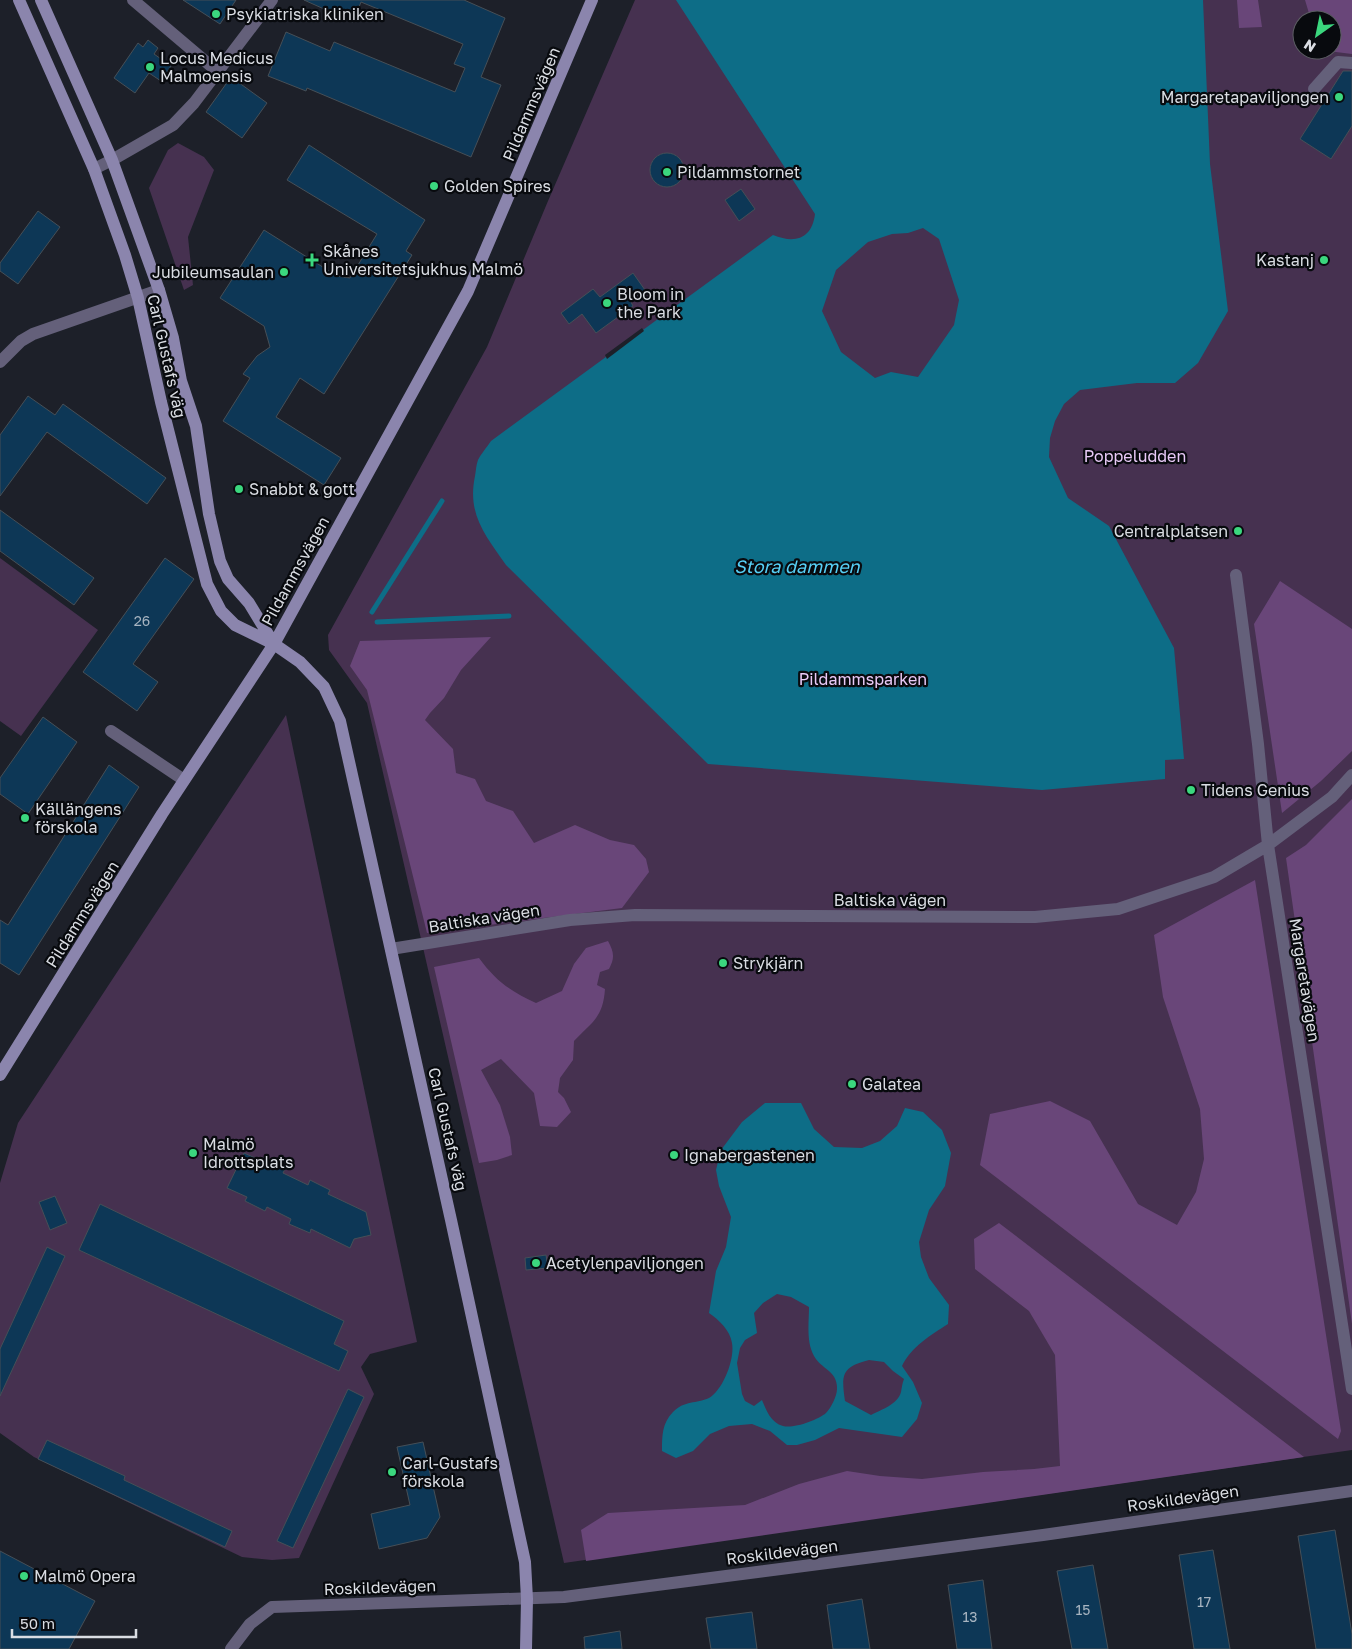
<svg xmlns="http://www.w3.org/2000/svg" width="1352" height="1649" font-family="'Golos Text',sans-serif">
<rect width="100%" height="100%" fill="#1d2029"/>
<!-- green -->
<path fill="#463150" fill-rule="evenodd" d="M635 0H1352V1450L564 1563 367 703 329 650 328 635 487 347 548 201ZM1302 20H1332V50H1302Z
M178 143 204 157 214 170 188 237 193 285 184 290 149 188 168 150Z
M0 558 98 630 21 736 0 721Z
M286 715 417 1342 370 1354 361 1367 374 1394 299 1558 272 1560 242 1557 34 1457 0 1433V1183L18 1123Z"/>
<!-- forest -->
<path fill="#694679" d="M1237 0H1258L1262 27 1239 28Z
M1305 0H1352V54L1328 51 1327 50H1332V20H1311Z
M1280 581 1352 629V751L1321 781 1282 813 1254 624Z
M491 637 461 670 444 698 430 713 425 720 453 749 456 773 475 779 486 801 513 811 534 843 575 825 610 840 634 845 646 859 649 872 622 908 427 933 367 690 350 666 360 641Z
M1352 799V1324L1286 858 1306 845Z
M1255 880 1341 1431 1338 1439 980 1165 990 1114 1050 1101 1090 1121 1138 1204 1177 1225 1196 1192 1204 1159 1200 1109 1163 997 1154 935Z
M608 941C614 952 615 958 609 969L600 972 597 985 605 989C603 1018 592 1022 574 1041L573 1060 560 1078 558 1092 564 1098 571 1112 557 1127 540 1126 534 1093 501 1059 481 1070 500 1105 510 1137 512 1155 497 1160 479 1163 434 967 479 958C496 981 510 991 536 1003L562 991 574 964 586 948Z
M999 1223 1304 1457 586 1561 581 1530 608 1513 745 1505 799 1484 847 1471 880 1476 922 1479 983 1472 1034 1469 1060 1466 1055 1355 1029 1311 975 1269 974 1239Z"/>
<!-- water -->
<path fill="#0d6d87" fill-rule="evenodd" d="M676 0H1203L1210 164 1228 311 1198 363 1175 383H1137L1080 390 1064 404 1055 421 1050 438 1049 457 1068 498 1109 526 1174 648 1184 759 1165 760V779L1042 790 708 764 506 565C485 535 467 514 475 476 476 471 476 465 478 460 481 454 487 447 491 441L773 235C795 244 812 239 815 214ZM923 228 939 239 959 300 954 325 918 377 891 372 875 378 841 352 822 311 836 270 868 242 892 234 908 233Z
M765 1103H801L814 1129 834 1147 862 1148 880 1141 897 1126 905 1108 923 1112 942 1130 951 1153 945 1186 929 1210 919 1242 921 1257 929 1278 949 1305 948 1324C931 1335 911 1347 902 1366L913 1382 922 1403 917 1419 902 1437 839 1428 815 1440 797 1445H787L770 1431 752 1424 729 1426 710 1434 693 1451 676 1458 662 1451C662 1436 662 1423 673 1412 685 1400 696 1404 709 1398 723 1390 735 1359 732 1343 730 1330 719 1320 709 1313L716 1271 726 1247 731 1217 719 1186 716 1170 721 1150 742 1122ZM777 1294 791 1297 809 1307C809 1323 806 1342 814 1356 821 1369 838 1371 837 1389 837 1396 831 1408 826 1413 818 1420 793 1429 783 1426 771 1423 766 1410 762 1400L754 1406 745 1401 742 1394 737 1363 740 1348 745 1340 757 1333 754 1313 763 1303ZM869 1360 884 1362 893 1371 904 1379C902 1384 902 1387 901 1392 898 1404 881 1410 871 1415L845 1401C841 1374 842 1367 869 1360Z"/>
<!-- pier -->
<path fill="#1d2029" d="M642 328 644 331 607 359 605 355Z"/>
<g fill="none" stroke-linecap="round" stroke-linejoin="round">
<!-- stream -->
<path stroke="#0d6d87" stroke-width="5" d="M372 612 442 501
M377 622 509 616"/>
</g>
<!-- building -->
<path fill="#0d3756" stroke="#464f57" d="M183 0H236L220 24Z
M304 0H464L505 18 481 77 501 85 471 157 307 88 306 91 268 76 286 32 330 51 334 42 455 92 465 68 454 64 463 44 361 2 353 22Z
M148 40 158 48 154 54 171 66 161 81 149 73 135 93 114 78 138 43 143 47Z
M1343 71H1352V126L1331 159 1300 139Z
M231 77 267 103 242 138 206 112Z
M309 145 425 220 406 251 412 255 324 394 300 378 276 417 341 458 324 485 223 421 250 378 243 374 257 356 270 347 264 326 220 298 264 230 337 276 350 278 377 234 287 180Z
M650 170a17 17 0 1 1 34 0a17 17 0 1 1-34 0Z
M741 189 755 209 739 221 725 200Z
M38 211 60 227 18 284 0 271V263Z
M633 273 645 290 630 300 633 306 596 333 582 314 569 324 561 313 593 289 600 297Z
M28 396 55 415 63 404 166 478 147 504 47 432 0 496V435Z
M0 510 94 578 74 605 0 551Z
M165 558 194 579 133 664 158 682 137 711 83 672Z
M43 717 77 742 28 814 0 794V778Z
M109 765 139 787 19 975 0 963V920L8 925Z
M244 1153 262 1161 264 1157 286 1167 283 1173 308 1185 310 1180 330 1190 328 1194 366 1212 371 1235 354 1239 350 1248 311 1229 310 1233 289 1224 291 1219 267 1207 265 1211 245 1201 247 1197 227 1188Z
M55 1196 67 1223 50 1230 39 1202Z
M100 1204 344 1321 334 1344 348 1351 339 1371 79 1250Z
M47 1247 65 1256 0 1396V1349Z
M546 1255 548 1268 526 1270 525 1258Z
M348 1389 364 1397 293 1548 277 1541Z
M47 1440 125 1476 124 1480 232 1531 225 1547 38 1459Z
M423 1442 440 1517 427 1538 379 1549 371 1514 410 1505 397 1447Z
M1335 1530 1352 1634V1649H1316L1298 1536Z
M1213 1550 1230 1649H1194L1179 1555Z
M0 1551 95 1601 69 1649H0Z
M1093 1565 1108 1649H1072L1057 1571Z
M983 1580 992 1649H957L948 1585Z
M862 1599 870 1649H833L827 1605Z
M752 1612 757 1649H711L706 1618Z
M620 1631 622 1649H585L584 1637Z"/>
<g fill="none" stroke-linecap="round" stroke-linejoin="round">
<!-- street -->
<path stroke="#64607a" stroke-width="12" d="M133 0 218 72
M1314 89 1338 62 1352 63
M94 169 112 160 173 125 194 103 272 0
M0 362 21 341 33 334 159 290
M1236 575 1258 744 1268 845 1352 1389
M111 731 184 780
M391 949 570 920 635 915 1035 917 1118 909 1214 877 1268 845 1332 797 1352 775
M231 1649 250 1624 272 1607 564 1597 1043 1535 1352 1491"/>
<!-- secondary -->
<path stroke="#8b85ad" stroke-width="12" d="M19 0 94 169 125 255 138 298 161 402 207 584 221 611 235 625 274 644 300 662 324 687 340 721 451 1220 525 1562 527 1599 526 1649
M41 0 112 160 159 290 173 338 181 381 196 426 209 514 220 561 228 579 249 603 274 644
M0 1075 162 814 274 644 468 291 592 0"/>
</g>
<!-- markers -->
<g fill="#3bd77e" stroke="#080a0e" stroke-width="2">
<circle cx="216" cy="14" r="5"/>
<circle cx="150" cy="67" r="5"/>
<circle cx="1339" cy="97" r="5"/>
<circle cx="667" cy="172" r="5"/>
<circle cx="434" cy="186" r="5"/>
<path d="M309.5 252.5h5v5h5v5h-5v5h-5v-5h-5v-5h5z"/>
<circle cx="1324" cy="260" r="5"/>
<circle cx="284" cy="272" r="5"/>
<circle cx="607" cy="303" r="5"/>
<circle cx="239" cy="489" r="5"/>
<circle cx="1238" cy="531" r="5"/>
<circle cx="1191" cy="790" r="5"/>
<circle cx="25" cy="818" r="5"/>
<circle cx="723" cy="963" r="5"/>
<circle cx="852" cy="1084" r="5"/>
<circle cx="193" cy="1153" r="5"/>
<circle cx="674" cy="1155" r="5"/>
<circle cx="536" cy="1263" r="5"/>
<circle cx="392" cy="1472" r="5"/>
<circle cx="24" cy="1576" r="5"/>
</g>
<g text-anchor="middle" stroke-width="4.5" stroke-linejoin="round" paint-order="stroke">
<!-- number labels -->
<g font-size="14" fill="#a7b4c0">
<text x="142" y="626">26</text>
<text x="1204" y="1607">17</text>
<text x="1083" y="1615">15</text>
<text x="970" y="1622">13</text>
</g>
<!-- poi labels -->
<g font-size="16" fill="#dadde3" stroke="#080a0e" text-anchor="start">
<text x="226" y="20">Psykiatriska kliniken</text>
<text x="160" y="64">Locus Medicus<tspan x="160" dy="18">Malmoensis</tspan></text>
<text x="1329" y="103" text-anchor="end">Margaretapaviljongen</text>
<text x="677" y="178">Pildammstornet</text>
<text x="444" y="192">Golden Spires</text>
<text x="323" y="257">Skånes<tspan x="323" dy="18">Universitetsjukhus Malmö</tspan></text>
<text x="1314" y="266" text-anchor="end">Kastanj</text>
<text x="274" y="278" text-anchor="end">Jubileumsaulan</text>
<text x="617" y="300">Bloom in<tspan x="617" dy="18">the Park</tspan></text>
<text x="249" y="495">Snabbt &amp; gott</text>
<text x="1228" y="537" text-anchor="end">Centralplatsen</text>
<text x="1201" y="796">Tidens Genius</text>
<text x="35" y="815">Källängens<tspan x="35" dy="18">förskola</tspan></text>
<text x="733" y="969">Strykjärn</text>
<text x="862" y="1090">Galatea</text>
<text x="203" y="1150">Malmö<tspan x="203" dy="18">Idrottsplats</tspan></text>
<text x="684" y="1161">Ignabergastenen</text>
<text x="546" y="1269">Acetylenpaviljongen</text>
<text x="402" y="1469">Carl-Gustafs<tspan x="402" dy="18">förskola</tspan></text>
<text x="34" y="1582">Malmö Opera</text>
</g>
<!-- street labels -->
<g font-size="16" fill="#dadde3" stroke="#080a0e">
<text transform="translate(531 104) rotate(-67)" y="6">Pildammsvägen</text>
<text transform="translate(167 356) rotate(77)" y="6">Carl Gustafs väg</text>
<text transform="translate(295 571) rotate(-61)" y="6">Pildammsvägen</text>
<text x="890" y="906">Baltiska vägen</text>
<text transform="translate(82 914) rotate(-58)" y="6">Pildammsvägen</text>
<text transform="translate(484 918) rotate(-9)" y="6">Baltiska vägen</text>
<text transform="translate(1305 980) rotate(81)" y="6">Margaretavägen</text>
<text transform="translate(448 1129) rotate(77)" y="6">Carl Gustafs väg</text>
<text transform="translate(1183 1498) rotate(-8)" y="6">Roskildevägen</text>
<text transform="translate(782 1552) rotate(-7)" y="6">Roskildevägen</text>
<text transform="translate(380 1587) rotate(-2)" y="6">Roskildevägen</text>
</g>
<!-- park labels -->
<g font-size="16" fill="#e9caf8" stroke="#080a0e">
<text x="1135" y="462">Poppeludden</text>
<text x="863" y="685">Pildammsparken</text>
</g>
<!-- water labels -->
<g font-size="18" font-style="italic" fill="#57d0f6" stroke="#080a0e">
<text x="797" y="573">Stora dammen</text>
</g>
</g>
<!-- north arrow -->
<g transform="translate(1317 35) rotate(213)"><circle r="24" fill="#080a0e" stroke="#5c5e63"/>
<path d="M0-4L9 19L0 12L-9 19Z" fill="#3bd77e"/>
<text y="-8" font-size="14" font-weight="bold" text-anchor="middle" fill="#dadde3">N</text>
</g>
<!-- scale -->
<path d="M12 1629v8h124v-8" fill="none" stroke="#dadde3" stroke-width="2.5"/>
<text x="20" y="1629" font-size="15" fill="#dadde3" stroke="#080a0e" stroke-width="4" paint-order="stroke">50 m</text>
</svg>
